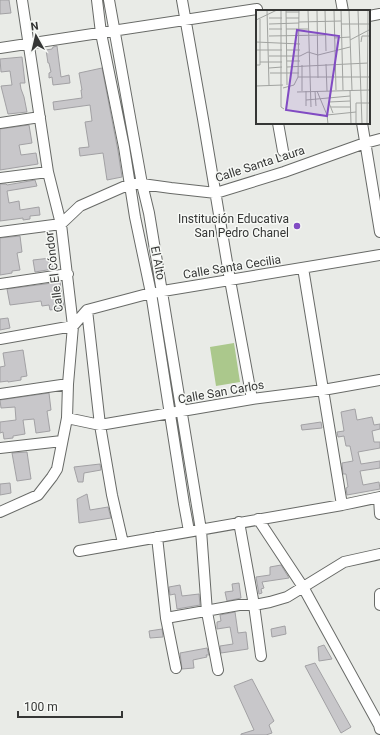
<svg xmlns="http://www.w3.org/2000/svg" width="380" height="735" font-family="Roboto,sans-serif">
<rect width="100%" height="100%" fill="#e9ebe7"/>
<!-- green -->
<path fill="#abc88c" d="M234 343 240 382 216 386 210 347Z"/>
<!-- building -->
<path fill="#c8c7ca" stroke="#a2a1a4" d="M0 0H9L11 13 0 14Z
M57 46 61 77 69 75 70 83 53 85 52 77 49 78V73L51 72 49 63H48L46 50 52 49 53 47Z
M22 57 25 83H20L21 89 24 97 27 112 8 114 1 86 12 85 10 71 1 72 0 59Z
M102 68 118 151 122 177 107 180 103 153 80 156 79 148 89 147 85 122 92 121 90 105 54 110 53 102 82 98 81 90H82L79 73Z
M29 125 32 143 19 145 21 155 36 153 38 164 0 170V129Z
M35 180 37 186 7 191 9 203 19 201 20 210 39 207 40 215 30 216V219L23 220V218L0 221V184H6L7 185Z
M20 236 22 252 17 253 20 270 12 271V273L0 275V238Z
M51 258 53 269 35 272 33 260Z
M60 282 64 308 50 310 49 305 42 306 41 301 10 305 7 289Z
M8 318 10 328 0 330V319Z
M23 350 27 376 21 377V380L8 382V381L0 382V367L5 366 3 353Z
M49 393 51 410 47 411 50 431 36 433 34 419 23 420 25 434 13 436V438L4 439 3 432 0 433V422L16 420 15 407 1 408 0 400Z
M355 409 357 420 372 417 374 425 380 424V429L372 431 374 442H380V448L358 452 361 464 380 461V468L360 471 363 485 379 482 380 489 347 495 346 488 348 487 346 474H343L342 463 353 461 350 446H346L344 436 338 437 337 432 344 431 341 412Z
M321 422 322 428 302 430 301 425Z
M27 452 31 479 17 481 12 453Z
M100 464 101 470 84 473 83 482H78L74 467Z
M10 483 11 493 0 495V484Z
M87 494 90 510 108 507 111 518 79 523 77 499Z
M281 565 289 578 262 582 264 588 261 589 262 593 259 594 256 577 270 575V567Z
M239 583 241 598 227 601 225 592 233 591 232 584Z
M180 585 182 596 199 594 200 605 177 609 175 594 170 595 169 587Z
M235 612 238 633 246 632 248 649 221 653 220 646 233 644 230 627 217 629V622L221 621 220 615Z
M285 626 286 634 272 637 271 629Z
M162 629 163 637 150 638 149 631Z
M324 645 332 659 319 661 318 647Z
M207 648 209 655H206L207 657 193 660 194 668 182 669 180 653Z
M315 663 351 727 341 733 305 666Z
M252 679 274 721 269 725 272 733 266 735H241V734L254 730 234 686Z"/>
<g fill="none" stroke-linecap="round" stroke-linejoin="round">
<defs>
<path id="minor" d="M97 0 101 33 124 147 135 217 151 293 184 504 189 531
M109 0 142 184 149 213 201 530 207 612 218 670
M182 0 203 119 230 280 252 399
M341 0 343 11
M369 16 380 14
M0 48 257 9
M0 123 40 117
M278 123 283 151
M362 123 380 232
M0 178 48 172
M0 232 61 224 80 206 130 184H142L171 188 216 193 284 172 365 143 380 139
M303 268 342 505
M0 284 68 274
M87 310 100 425 112 495 123 543
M0 339 73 326 87 310 151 293 380 255
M0 394 68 384
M67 418 100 425 252 399 323 390 380 380
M0 448 62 441
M379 498 380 514
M0 512 38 495 52 477 57 469 67 418 68 384 73 326 61 224 48 172 22 0
M258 519 303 587 379 725 380 729
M239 522 254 605 261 656
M157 537 166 618 176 668
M79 551 342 505 380 497
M380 594V605
M166 618 239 605H254L270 602 287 597 344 562 380 554"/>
</defs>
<!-- minor casing -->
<use href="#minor" stroke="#686a67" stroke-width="12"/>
<!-- minor -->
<use href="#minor" stroke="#fff" stroke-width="10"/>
</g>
<!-- markers -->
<circle fill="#814bc3" stroke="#f6f8f5" stroke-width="1.5" cx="297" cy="226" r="4"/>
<g text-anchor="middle" stroke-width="3" stroke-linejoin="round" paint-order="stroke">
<!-- street labels -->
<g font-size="12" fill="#353635" stroke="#f6f8f5">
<text transform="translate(260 164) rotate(-18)" y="4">Calle Santa Laura</text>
<text transform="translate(158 263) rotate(79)" y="4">El Alto</text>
<text transform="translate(232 267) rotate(-9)" y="4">Calle Santa Cecilia</text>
<text transform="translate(54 272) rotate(-97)" y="4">Calle El Cóndor</text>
<text transform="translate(221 392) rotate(-10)" y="4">Calle San Carlos</text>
</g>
<!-- poi labels -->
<g font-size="12" fill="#353635" stroke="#f6f8f5" text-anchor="end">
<text x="289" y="223">Institución Educativa<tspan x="289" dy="14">San Pedro Chanel</tspan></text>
</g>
</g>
<!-- overview -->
<g transform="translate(256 10)">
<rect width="114" height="114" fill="#e9ebe7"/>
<path fill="none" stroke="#a1a3a0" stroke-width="1" d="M11 0 13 75M25 0V97L28 99M30 0 31 75M52 0 55 97M61 0 62 68M69 0 70 41M78 0 80 80M85 0 87 80M93 0 96 80M102 0 106 114M30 2H43M13 8H26M30 8H43M0 10 21 0M43 12 85 11M13 14 43 13M85 14H114M13 19H26M30 19H52M13 26 69 25M78 28 94 27M94 30 113 20M0 32 44 34M105 32 106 26H113M0 40H26M31 40H44M13 46H44L52 42 62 45 94 37M31 51H44M4 52H26M70 54 71 81M0 55H4V9M46 55V81M31 57 112 53M13 58 26 57M14 63H43M42 67H114M0 76 27 75M27 78 38 75 42 67 43 0M75 80 73 93 77 103M94 80 95 114M50 81V96M59 81 60 96M61 81 71 105 72 114M41 82 114 80M50 90 94 86M73 92 94 91M75 97H94M71 105 100 102M100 114V93H114M111 114 112 0"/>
<path fill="#814bc3" fill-opacity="0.15" stroke="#814bc3" stroke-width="2" d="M41 20 83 26 71 106 30 100Z"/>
<rect width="114" height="114" fill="none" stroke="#353635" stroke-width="2"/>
</g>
<!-- north arrow -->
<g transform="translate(36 36) rotate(352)" stroke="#f6f8f5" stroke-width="3" paint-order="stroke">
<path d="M0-3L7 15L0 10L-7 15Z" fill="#353635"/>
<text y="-6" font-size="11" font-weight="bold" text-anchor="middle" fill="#353635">N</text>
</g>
<!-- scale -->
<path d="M18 711v6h104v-6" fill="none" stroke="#353635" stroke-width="2"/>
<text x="24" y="711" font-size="12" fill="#353635" stroke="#f6f8f5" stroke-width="3" paint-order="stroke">100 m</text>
</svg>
